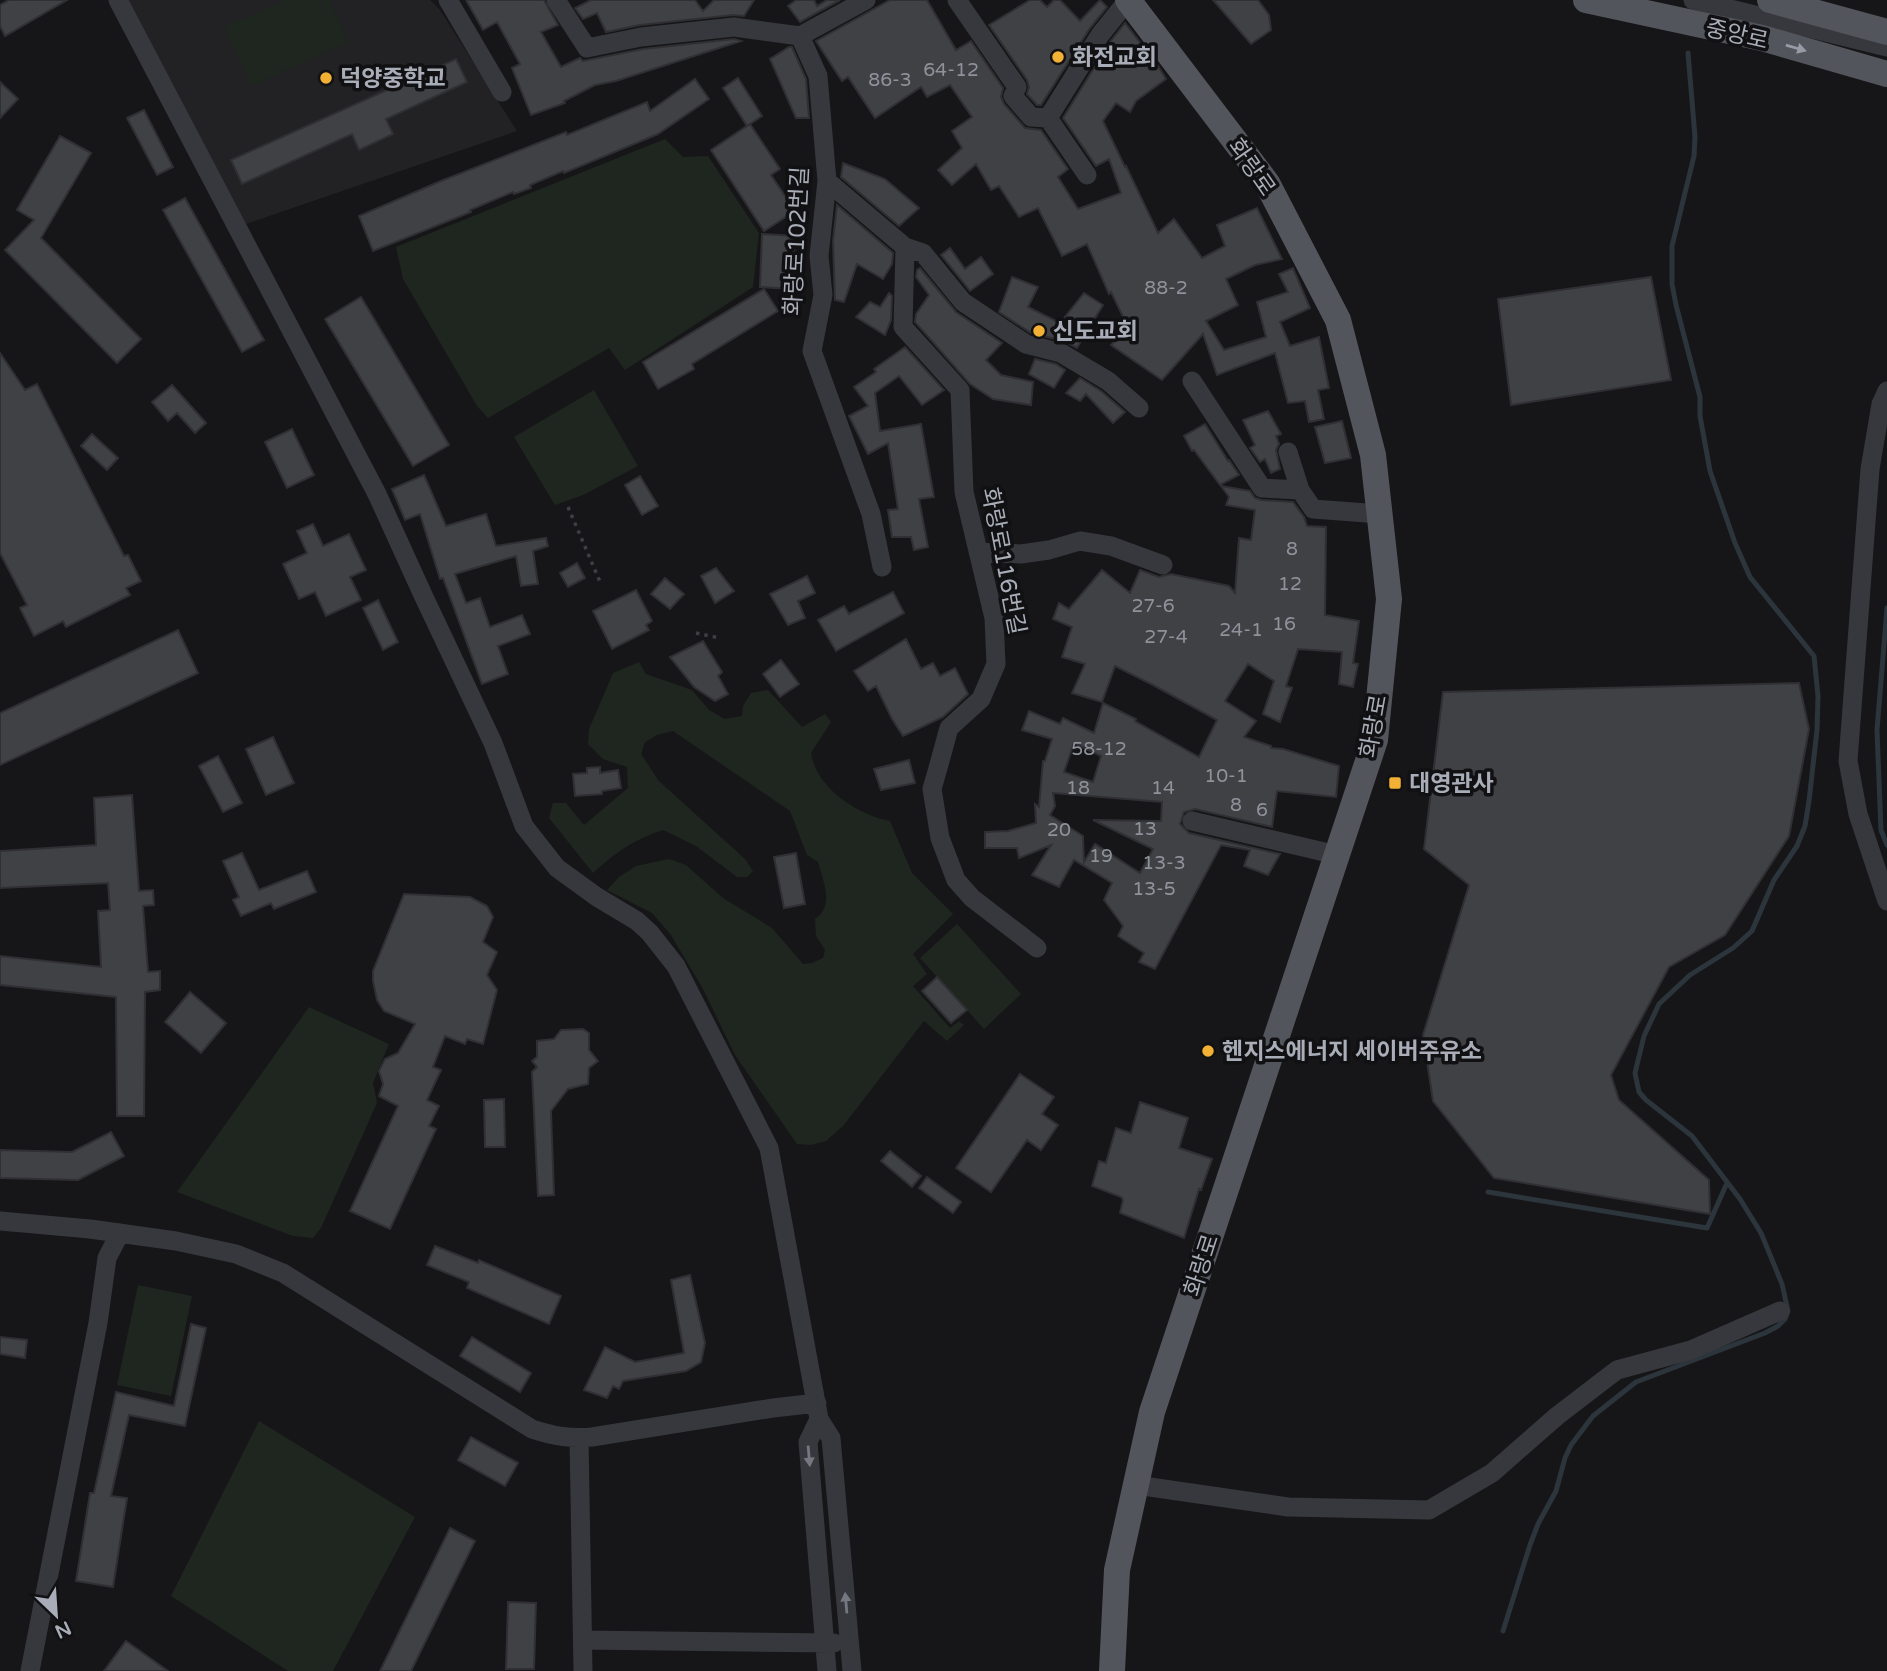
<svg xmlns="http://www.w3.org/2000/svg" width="1887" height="1671" font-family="'Varela Round','Noto Sans KR',sans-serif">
<rect width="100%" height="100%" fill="#161618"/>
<!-- built -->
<path fill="#222225" d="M126 0H430L440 10 517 131 246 224Z"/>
<!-- green -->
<path fill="#1e261f" d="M285 0H329L349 42 251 86 224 27Z
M665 139 683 157 708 156 759 233 753 287 625 370 609 348 488 418 477 406 403 279 396 247Z
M594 390 638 466 583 495 555 505 514 437Z
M639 662 646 674 692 690 709 710 725 719 742 716 743 706 751 693 768 690 802 727 825 714 831 722 811 753C816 788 858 815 890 821L912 873 953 914 913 954 927 974 913 986 950 1028 959 1021 964 1025 947 1041 924 1021 843 1126 826 1141 811 1145 797 1144 735 1055 703 989 671 935 652 913 607 890 619 877 636 866 669 859 686 865 723 898 772 928 803 964 812 963 823 958 825 950 816 936 815 919C835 906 823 881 818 862L807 855 790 811 673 731 657 735 645 742 641 754 659 781 745 859 753 871 747 877H737L696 846 663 830C631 841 618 851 593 873L549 818 553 803H566L584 825 628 788 627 767 603 759 588 744 589 729 613 673Z
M957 924 1021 994 984 1029 920 958Z
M309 1007 389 1044 373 1083 377 1103 321 1228 313 1238 293 1236 177 1192Z
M138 1285 192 1296 171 1396 117 1385Z
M259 1421 415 1517 333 1671H288L171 1596Z"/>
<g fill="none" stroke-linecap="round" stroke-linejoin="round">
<!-- stream -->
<path stroke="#2c353c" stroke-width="5" d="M1887 608 1877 730 1881 830 1887 845
M1488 1192 1707 1228 1727 1183
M1503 1631 1530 1545 1538 1524 1556 1491 1565 1458 1571 1445 1593 1416 1636 1382 1765 1333 1778 1326 1785 1319 1788 1311 1782 1284 1761 1233 1740 1199 1692 1136 1646 1100 1639 1092 1635 1073 1644 1036 1659 1004 1690 975 1733 948 1752 931 1774 880 1797 846 1805 826 1809 801 1817 730 1818 696 1814 656 1750 577 1735 543 1710 471 1700 416V397L1676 305 1672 284V246L1694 156 1695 137 1688 53"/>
</g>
<!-- building -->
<path fill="#404145" stroke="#303034" stroke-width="2" fill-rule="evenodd" d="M9 0H67L5 36 0 26V5Z
M466 0H544L558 25 541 32 561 67 580 58 583 61 643 49 734 39 741 41 616 81 595 85 564 101 565 103 531 115 512 68 520 64 497 22 483 30Z
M591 0H695L703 11 714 0H754L744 16 733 15 640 25 606 32 597 13 583 19 575 8Z
M796 0H814L817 6 827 0H840L800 22 788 6Z
M890 0H927L956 50 971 41 1003 88 1001 97 1004 104 1025 128 1041 130 1068 169 1058 177 1078 209 1121 193 1109 159 1096 166 1063 118 1110 42 1125 23 1158 66 1166 79 1136 101 1130 112 1116 103 1103 121 1125 167 1126 166 1158 233 1174 219 1202 258 1225 246 1217 225 1257 208 1282 259 1255 265 1226 279 1238 305 1206 321 1224 350 1266 337 1257 302 1288 292 1279 274 1293 268 1310 308 1280 322 1290 346 1319 337 1329 388 1318 390 1324 419 1309 422 1305 401 1288 403 1275 353 1217 375 1203 334 1162 380 1111 345 1128 327 1111 292 1109 294 1087 244 1062 256 1038 208 1019 217 999 186 991 190 976 164 952 185 938 170 962 148 952 131 972 117 950 85 927 97 921 87 875 118 848 77 842 81 816 41Z
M1030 0H1040L1047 7 1054 0H1060L1080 21 1100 0 1107 7 1090 28 1041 105H1037L1027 94 1029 87 1027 80 989 25Z
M1213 0H1258L1269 15 1271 30 1251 44Z
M789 47H792L806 79 809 118H796L770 59Z
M456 59 467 82 386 119 393 134 359 150 352 134 242 184 231 160Z
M738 78 762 116 747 126 723 88Z
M695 79 709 99 658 134 564 173 563 171 530 185 531 188 514 194 513 192 470 210 471 212 373 251 359 216 441 181 566 132 567 135 647 102 650 111Z
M0 82 18 99 0 118Z
M144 110 173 167 157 175 127 118Z
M750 124 780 169 771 175 795 211 764 231 711 150Z
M60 136 91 153 41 238 141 339 117 363 5 250 34 220 17 210Z
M843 163 885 179 919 208 899 226 841 177Z
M185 198 264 340 242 352 163 210Z
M837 205 893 253 892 264 883 279 857 264 844 302 835 300 833 241Z
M762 234 795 236 792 289 760 287Z
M950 248 965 269 981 257 993 274 970 291 941 255Z
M920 268 956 312 1002 343 986 360 1001 375 1033 382 1031 405 993 399 970 384 915 322 916 314 929 295 916 277 917 270Z
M1012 277 1038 287 1028 307 1060 323 1084 293 1103 305 1077 348 1064 341 1031 333 999 312Z
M1651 277 1671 380 1511 405 1498 299Z
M764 289 778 311 692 364 694 369 658 389 643 362Z
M889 293 892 296 891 320 885 335 856 317 870 302 880 307Z
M361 297 449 445 413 466 325 319Z
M905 347 944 390 922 405 899 376 875 393 880 431 921 424 934 497 919 499 928 547 914 550 911 537H892L888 510 898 509 888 443 868 454 849 416 868 406 854 387 876 372 874 369Z
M0 353 25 390 37 384 124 556 128 555 141 581 126 588 130 595 66 627 63 621 34 636 20 608 27 605 0 553Z
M1035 359 1056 364 1065 370 1054 388 1029 374Z
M1080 378 1101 391 1125 412 1113 423 1086 394 1080 401 1066 393Z
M172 385 206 423 195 433 177 413 168 421 152 402Z
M1268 411 1281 434 1276 436 1279 444 1276 450 1280 469 1271 473 1265 459 1260 462 1250 448 1255 445 1243 420Z
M1342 421 1351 458 1325 463 1315 427Z
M1205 424 1228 461 1229 460 1239 475 1220 485 1194 450 1192 451 1184 436Z
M292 429 314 475 287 488 265 442Z
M92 434 118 458 107 470 81 446Z
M424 475 446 526 486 514 496 546 546 538 548 546 533 551 538 584 521 586 516 556 455 574 466 603 480 598 490 627 522 615 530 634 498 646 508 674 482 684 443 578 440 579 420 514 405 520 392 489Z
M640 476 658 506 642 515 625 485Z
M1221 486 1250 491 1255 498 1261 500 1293 502 1304 517 1307 526 1326 527 1325 615 1359 621 1353 663 1358 664 1353 687 1339 684 1342 652 1298 649 1286 686 1292 688 1280 722 1263 714 1274 681 1248 664 1225 701 1256 721 1244 737 1271 746V748L1283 749 1339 766 1336 797 1277 791 1272 827 1195 809 1184 812 1180 824 1189 833 1280 854 1268 875 1244 866 1250 850 1221 845 1155 969 1139 962 1144 953 1118 936 1123 926 1104 900 1112 883 1074 860 1059 887 1032 875 1051 845 1019 858 1017 848H985V832L1008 831 1036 823 1035 804 1039 807 1043 761H1045L1052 739 1022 730 1029 711 1060 724 1063 718 1094 733 1103 703 1136 719 1135 721 1199 757 1217 720 1153 685 1115 666 1102 702 1072 693 1085 664 1062 657 1072 627 1053 619 1059 603 1069 609 1102 570 1130 593 1140 570 1159 577 1171 574 1229 586 1235 593 1239 538 1251 540 1255 510 1226 505 1229 497ZM1074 743 1101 756 1093 782 1064 772ZM1053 793 1162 802 1161 821 1093 820 1153 849 1140 873 1095 844 1084 862 1083 836 1050 815 1055 806Z
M313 524 323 546 349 534 366 570 350 577 361 600 326 616 315 592 299 599 283 564 307 553 297 531Z
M577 563 585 578 568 587 560 573Z
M716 568 734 591 715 603 701 576Z
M807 576 815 593 798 601 805 618 788 625 770 594Z
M665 578 684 594 670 609 651 594Z
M636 590 652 621 646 625 649 630 612 649 593 611Z
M893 592 904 613 836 651 818 620 844 606 849 614Z
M378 600 398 642 383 650 363 608Z
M178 630 198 673 0 765V713Z
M906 639 921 669 933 663 940 676 955 668 968 694 943 717 903 736 892 719 876 686 868 691 854 671Z
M703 641 722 672 718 676 728 694 715 701 694 687 670 657Z
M781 660 799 684 780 697 763 674Z
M1799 683 1809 729 1789 836 1725 935 1669 967 1611 1075 1619 1100 1709 1180 1710 1214 1494 1178 1433 1101 1423 1035 1469 885 1424 849 1443 692Z
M273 737 294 783 266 795 246 749Z
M218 756 242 803 223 812 199 766Z
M909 760 915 783 881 790 874 769Z
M600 767V773L618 770 621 788 602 791V794L575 796 573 774 587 773V768Z
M132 795 139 891 153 890 154 905 143 906 148 972 160 971V990L145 992 144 1116H117L116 997 0 985V956L101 967 98 911 110 910 108 883 0 888V851L96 845 94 798Z
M242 853 259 890 307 871 316 892 274 909 271 903 241 916 233 900 239 897 223 861Z
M796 853 805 904 784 908 774 857Z
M404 894 470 897 487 906 493 917 483 942 497 952 487 975 497 990 483 1044 467 1039 465 1044 445 1036 433 1067 441 1070 427 1100 439 1106 429 1126 436 1129 390 1229 350 1211 398 1106 379 1096 383 1084 379 1071 385 1059 398 1053 415 1024 384 1011 377 1000 373 981V971Z
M937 977 967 1010 951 1023 922 991Z
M190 992 226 1023 201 1053 165 1022Z
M583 1029 589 1033V1050L598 1061 589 1068 588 1084 568 1089 551 1111 554 1195 538 1196 532 1072 537 1067 532 1061 537 1057V1041L554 1039 561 1030Z
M1020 1074 1054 1097 1042 1114 1058 1125 1041 1150 1027 1140 991 1192 956 1168Z
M504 1099 505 1147H485L484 1100Z
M1140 1102 1188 1118 1179 1148 1212 1159 1201 1190 1199 1189 1184 1238 1120 1213 1123 1200 1121 1197 1092 1186 1099 1161 1106 1163 1116 1128 1131 1133Z
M111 1132 124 1156 78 1180 0 1178V1150L72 1152Z
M890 1151 921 1176 912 1187 881 1161Z
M927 1177 961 1202 953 1213 919 1188Z
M435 1246 478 1263 479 1260 561 1296 549 1324 467 1288 469 1282 427 1265Z
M690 1275 705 1343 701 1362 686 1371 623 1381 619 1389 613 1386 607 1398 584 1390 605 1347 635 1362 684 1353 671 1280Z
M191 1324 206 1328 185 1426 129 1415 111 1496 127 1498 113 1587 76 1581 90 1493H94L116 1392 174 1406Z
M0 1337 27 1340 25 1358 0 1354Z
M472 1337 531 1373 520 1392 460 1356Z
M471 1437 518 1463 505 1486 458 1460Z
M450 1528 475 1541 411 1671H380Z
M508 1602 536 1603 534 1669H506Z
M126 1641 168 1671H104Z"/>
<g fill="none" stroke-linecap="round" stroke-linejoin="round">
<!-- path -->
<path stroke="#3d3f44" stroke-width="3.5" stroke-dasharray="3.5 5" stroke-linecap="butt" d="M568 507 601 584
M696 633 720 638"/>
<!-- minor -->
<path stroke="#37383d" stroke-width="19" d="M118 0 377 494 423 595 493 743 524 826 557 868 597 897 637 921 650 933 676 966 769 1148 819 1419
M448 0 502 92
M556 0 587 48 641 37 734 27 800 36
M957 0 1017 87 1013 96 1031 117 1048 118
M1693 0 1887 47
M800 36 818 76 827 181 819 256 823 295 812 351 871 514 882 567
M800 36 866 0
M1087 175 1048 118 1100 35 1128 0
M827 181 905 247 903 327 960 390 964 492 994 618 996 664 981 699 949 728 938 768 932 789 940 838 956 880 972 898 1037 948
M905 247 923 253 963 302 1026 344 1061 353 1108 381 1139 408
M1192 381 1262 488 1300 490 1313 509 1380 514
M1887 391 1881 404 1870 469 1848 761 1858 814 1887 901
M1288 452 1300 490
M978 552 1021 554 1049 550 1080 541 1111 546 1163 565
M1192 821 1337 855
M0 1221 90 1229 176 1241 236 1254 283 1273 532 1429C553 1436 570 1439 592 1437L773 1408 817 1403
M579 1438 583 1671
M1136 1485 1288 1507 1429 1510 1492 1473 1557 1416 1617 1370 1691 1350 1780 1311
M583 1640 834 1643
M30 1671 98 1323 107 1258 120 1233
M827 1671 808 1442 819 1419 831 1438 852 1671"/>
<!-- major -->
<path stroke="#53555c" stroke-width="26" d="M1586 0 1762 38 1887 74
M1770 0 1887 32
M1112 1671 1117 1570 1152 1412 1375 740 1389 599 1373 455 1338 320 1267 183 1128 0"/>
</g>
<!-- one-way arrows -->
<defs><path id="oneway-solid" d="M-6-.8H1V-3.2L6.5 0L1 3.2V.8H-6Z" transform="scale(1.75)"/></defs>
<use fill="#979ba6" href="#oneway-solid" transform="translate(1796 48) rotate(16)"/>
<g fill="#757881">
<use href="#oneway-solid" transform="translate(809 1456) rotate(85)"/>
<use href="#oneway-solid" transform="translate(846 1603) rotate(-95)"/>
</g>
<!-- markers -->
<g fill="#f2b134" stroke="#111113" stroke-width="2.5">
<circle cx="1058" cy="57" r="7"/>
<circle cx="326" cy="78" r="7"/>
<circle cx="1039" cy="331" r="7"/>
<rect x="1388" y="776" width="14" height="14" rx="3.5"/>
<circle cx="1208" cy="1051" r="7"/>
</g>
<g text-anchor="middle" stroke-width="7" stroke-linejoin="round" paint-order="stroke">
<!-- number labels -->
<g font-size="19" fill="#8e929b">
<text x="951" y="76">64-12</text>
<text x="890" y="86">86-3</text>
<text x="1166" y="294">88-2</text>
<text x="1292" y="555">8</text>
<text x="1290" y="590">12</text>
<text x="1153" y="612">27-6</text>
<text x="1284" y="630">16</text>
<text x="1241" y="636">24-1</text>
<text x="1166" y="643">27-4</text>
<text x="1099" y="755">58-12</text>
<text x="1226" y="782">10-1</text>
<text x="1078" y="794">18</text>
<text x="1163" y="794">14</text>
<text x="1236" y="811">8</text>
<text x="1262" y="816">6</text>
<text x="1145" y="835">13</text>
<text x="1059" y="836">20</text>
<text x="1101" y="862">19</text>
<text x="1164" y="869">13-3</text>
<text x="1154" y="895">13-5</text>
</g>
<!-- street labels -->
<g font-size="23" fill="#a8adb8" stroke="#111113">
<text transform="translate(1737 34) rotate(13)" y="8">중앙로</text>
<text transform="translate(1252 167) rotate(55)" y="8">화랑로</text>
<text transform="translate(796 241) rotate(-87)" y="8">화랑로102번길</text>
<text transform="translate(1004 561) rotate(79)" y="8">화랑로116번길</text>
<text transform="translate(1373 726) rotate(-80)" y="8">화랑로</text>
<text transform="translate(1201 1265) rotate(-72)" y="8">화랑로</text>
</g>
<!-- poi labels -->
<g font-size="23" font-weight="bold" fill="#a8adb8" stroke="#111113" text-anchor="start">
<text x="1072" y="65">화전교회</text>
<text x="340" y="86">덕양중학교</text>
<text x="1053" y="339">신도교회</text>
<text x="1409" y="791">대영관사</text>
<text x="1222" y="1059">헨지스에너지 세이버주유소</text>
</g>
</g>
<!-- north arrow -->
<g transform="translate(56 1615) rotate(155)" stroke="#111113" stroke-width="5" paint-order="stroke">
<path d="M0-5L12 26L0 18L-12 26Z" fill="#a8adb8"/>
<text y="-10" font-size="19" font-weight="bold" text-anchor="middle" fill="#a8adb8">N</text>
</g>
</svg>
